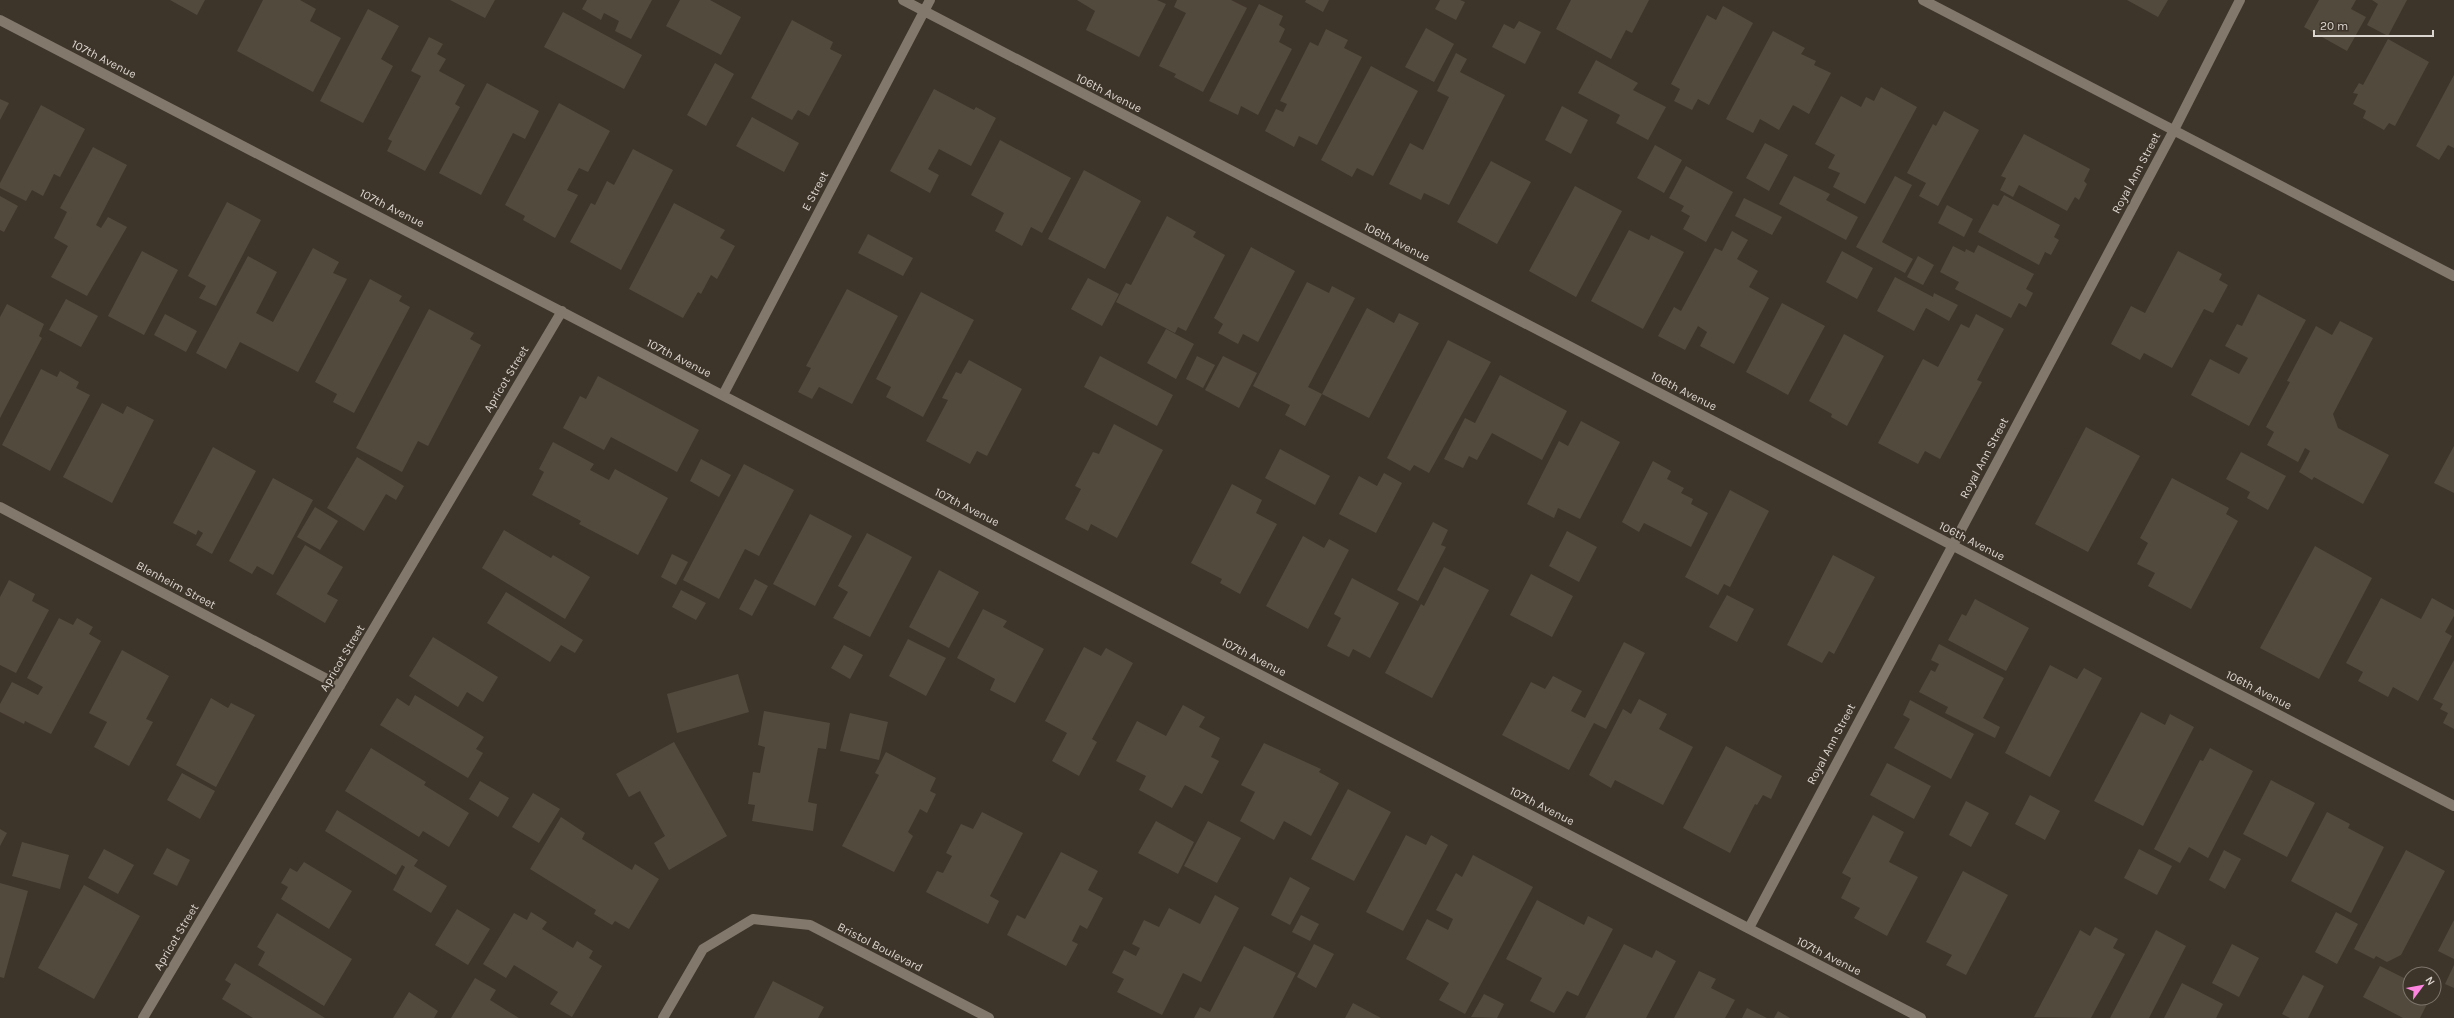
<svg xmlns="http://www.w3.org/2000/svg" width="2454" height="1018" font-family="Karla,sans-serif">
<rect width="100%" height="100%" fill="#3e352a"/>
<!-- building -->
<path fill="#534a3e" d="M170 0H205L197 15Z
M263 0H300L316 9 310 21 341 38 313 92 237 51Z
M450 0H495L485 18Z
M587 0H652L631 39 615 31 619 21 604 13 601 20 582 9Z
M680 0H710L741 17 721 55 666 26Z
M1077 0H1157L1166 4 1139 57 1086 30 1095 11Z
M1177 0H1231L1247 8 1203 92 1174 77 1176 74 1159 66 1186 13 1174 7Z
M1306 0H1329L1323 12 1305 2Z
M1440 0H1460L1465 2 1456 20 1435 9Z
M1571 0H1649L1632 33 1626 30 1611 59 1556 29Z
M2127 0H2168L2158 17Z
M2319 0H2356L2351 9 2366 17 2347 51 2304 27Z
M2372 0H2407L2388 36 2367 25 2378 4Z
M1259 4 1283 16 1279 25 1285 29 1279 42 1292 49 1258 115 1241 106 1238 115 1209 101Z
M1723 6 1753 23 1709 105 1698 99 1692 110 1674 101 1680 89 1671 84 1707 15 1716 20Z
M368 9 399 26 381 59 393 66 363 123 320 101Z
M563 12 642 55 624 89 544 47Z
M792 20 833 42 830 49 842 55 809 116 798 110 792 120 751 98Z
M1519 21 1541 32 1525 64 1492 47 1504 24 1514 29Z
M1426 28 1454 44 1434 82 1405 67Z
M1326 29 1348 40 1344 48 1362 57 1317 145 1299 136 1294 147 1265 131 1276 109 1283 112 1287 104 1280 101 1310 42 1318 46Z
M1773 31 1805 48 1801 54 1816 61 1814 65 1831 73 1809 114 1793 105 1779 130 1760 119 1753 133 1726 119Z
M429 37 443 44 437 54 446 59 439 71 465 85 455 104 460 107 425 171 387 151 392 141 388 139 421 76 411 71Z
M2388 39 2429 62 2395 126 2389 123 2384 130 2363 118 2366 111 2353 104 2358 94 2353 93 2359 83 2363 85Z
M1456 53 1467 59 1460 72 1505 95 1449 205 1424 193 1421 200 1389 184 1410 143 1423 150 1449 97 1437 91Z
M1596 60 1638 83 1633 90 1666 107 1648 140 1616 123 1620 115 1578 93Z
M715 63 734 74 706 126 687 115Z
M1371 66 1418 91 1373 176 1357 168 1352 177 1321 160Z
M2454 75V148L2448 145 2439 160 2416 146Z
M487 83 539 111 525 139 513 133 481 195 439 173Z
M1881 87 1917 107 1865 204 1833 187 1840 173 1828 168 1835 155 1815 144 1841 96 1861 107 1866 97 1874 101Z
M934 89 974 110 976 107 996 118 971 166 939 149 928 169 939 175 930 193 890 171Z
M0 99 9 103 0 120Z
M559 103 610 131 588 172 579 168 567 190 578 195 555 238 523 220 525 216 505 205Z
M41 105 85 129 60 177 54 174 43 196 32 190 26 201 0 188V183Z
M1562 106 1588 120 1571 154 1545 140Z
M1944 111 1979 130 1938 206 1919 196 1926 183 1907 173 1933 124 1936 126Z
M752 117 799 143 784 172 736 146Z
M2024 134 2090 169 2084 181 2087 184 2079 200 2075 197 2067 211 2019 185 2013 197 2000 190 2006 178 2001 176Z
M1000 140 1071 178 1042 233 1031 227 1022 246 995 231 1004 213 971 195Z
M1765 143 1788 155 1769 191 1746 178Z
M1655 145 1682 160 1664 193 1637 178Z
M93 147 127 165 96 225 101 228 108 217 127 227 87 296 51 277 68 246 54 238 67 212 60 208Z
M633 149 673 170 621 270 570 242 591 203 595 205 607 181 614 185Z
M1491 161 1531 182 1497 244 1457 222Z
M1686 166 1733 192 1706 242 1683 229 1690 216 1681 211 1684 206 1669 198Z
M1084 170 1141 201 1105 269 1048 239Z
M1794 176 1830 194 1826 200 1858 217 1846 240 1779 204Z
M1895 176 1912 185 1882 242 1913 259 1905 273 1856 247Z
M1575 186 1622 211 1576 297 1529 271Z
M2004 195 2060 225 2054 237 2059 240 2051 255 2045 252 2039 265 1978 232 1993 204 1998 206Z
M0 196 18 206 4 232 0 230Z
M1744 198 1782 217 1772 235 1735 216Z
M227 202 261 220 216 306 199 298 206 286 188 276Z
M674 203 725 230 720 238 735 246 717 279 711 275 701 294 698 292 683 318 629 289Z
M1947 205 1973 219 1964 237 1938 223Z
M1167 216 1196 232 1193 237 1225 255 1186 331 1178 327 1175 333 1116 302 1126 283 1131 285Z
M1629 230 1649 240 1651 235 1684 252 1643 329 1591 301Z
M1732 231 1748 240 1737 259 1758 271 1749 287 1769 298 1734 364 1700 346 1707 332 1698 326 1685 350 1658 336 1674 307 1681 311 1715 248 1722 251Z
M868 234 913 258 903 276 858 253Z
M1978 245 2034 274 2026 289 2033 293 2026 307 2019 303 2011 318 1955 289 1959 282 1940 272 1953 246 1965 252 1966 249 1974 253Z
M1251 247 1295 271 1258 342 1243 334 1238 344 1218 333 1223 324 1214 318Z
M313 248 339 262 333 273 347 279 298 372 240 342 226 369 196 353 248 256 277 272 256 313 273 322Z
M142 251 178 270 144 335 108 316Z
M1842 251 1873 268 1857 299 1826 282Z
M2178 251 2222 274 2219 280 2228 285 2213 313 2204 309 2172 368 2144 353 2140 360 2111 344 2131 306 2145 313Z
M1918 256 1934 265 1923 285 1907 277Z
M1895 277 1933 297 1934 293 1958 305 1949 321 1926 308 1914 331 1877 311Z
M1088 278 1119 294 1102 326 1071 309Z
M370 279 402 296 399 301 410 307 354 413 333 402 337 394 315 382Z
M1307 282 1329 293 1332 286 1355 298 1308 387 1322 394 1305 426 1285 415 1290 405 1253 386Z
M847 289 898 316 852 404 819 387 812 399 798 392 811 368 806 366Z
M921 292 974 320 923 417 886 397 891 387 876 379Z
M2258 294 2306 320 2249 426 2191 395 2210 359 2239 374 2248 358 2225 346 2237 324 2242 326Z
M66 299 98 316 81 347 49 330Z
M1782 303 1825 326 1788 395 1746 372Z
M7 304 44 324 39 336 42 338 0 418V317Z
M1367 308 1394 323 1399 313 1419 323 1369 418 1322 394Z
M429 309 474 333 470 339 481 345 428 446 418 441 402 472 356 448Z
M165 314 197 331 186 352 154 335Z
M1976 314 2004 329 1977 380 1982 382 1940 459 1925 451 1918 464 1878 443 1923 359 1938 367 1961 324 1969 328Z
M2340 321 2373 338 2333 414 2338 428 2389 455 2363 504 2314 477 2312 480 2299 472 2310 451 2305 448 2298 462 2267 445 2274 432 2266 427 2290 382 2287 381 2316 326 2332 335Z
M1166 329 1194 344 1176 379 1147 363Z
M1844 334 1884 356 1847 426 1831 417 1832 414 1809 401Z
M1448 340 1491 362 1429 473 1414 465 1410 471 1387 458Z
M1100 356 1173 395 1157 426 1084 387Z
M1197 356 1215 365 1203 388 1186 379Z
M1223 356 1257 373 1239 408 1205 390Z
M969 360 1022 389 987 456 977 451 970 464 926 441 948 400 942 398 956 372 961 374Z
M41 369 57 377 60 371 79 382 76 388 90 395 50 471 2 445Z
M1500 375 1567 411 1542 460 1492 433 1477 460 1469 456 1463 468 1444 459 1465 418 1475 423Z
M598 376 699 430 677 472 611 437 604 450 563 428 580 396 586 399Z
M102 403 123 414 127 406 154 420 112 503 63 477Z
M1581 421 1620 442 1580 519 1558 508 1554 518 1527 504 1559 441 1568 446Z
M1114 424 1163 450 1117 538 1091 524 1088 531 1065 519 1081 489 1075 486 1093 452 1099 454Z
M2086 427 2140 456 2088 552 2035 524Z
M553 442 594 464 590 470 609 480 615 469 668 498 638 555 579 524 581 521 532 495 544 472 539 469Z
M2454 446V493L2434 483Z
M213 447 256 471 212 554 196 545 203 533 198 530 196 535 173 523Z
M1280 449 1330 476 1315 505 1265 478Z
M2241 452 2286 476 2268 510 2247 498 2250 492 2226 479Z
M357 457 404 486 396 500 386 494 364 531 327 508Z
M701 459 731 475 719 497 690 481Z
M1653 461 1671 471 1667 479 1684 488 1681 493 1693 499 1691 504 1708 513 1691 547 1644 523 1639 532 1622 522Z
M744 464 794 490 759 556 745 549 719 599 683 580Z
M1384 473 1402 483 1376 533 1339 514 1359 476 1377 486Z
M273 478 313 500 273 575 257 566 252 574 229 561Z
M2172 478 2229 508 2226 514 2238 521 2191 609 2148 586 2155 573 2137 564 2148 543 2140 538Z
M1232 484 1262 500 1256 513 1277 524 1240 594 1220 583 1222 579 1191 563Z
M1730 490 1769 511 1730 587 1724 584 1718 595 1685 577Z
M315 507 338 521 320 550 297 537Z
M810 514 852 536 815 606 773 584Z
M1433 522 1448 530 1441 545 1446 547 1418 601 1397 590Z
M504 530 551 558 553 555 590 577 565 619 482 568Z
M1567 531 1597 547 1579 582 1549 566Z
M867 533 912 557 870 637 833 618 848 592 838 586Z
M1303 536 1324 548 1329 539 1349 550 1308 629 1266 606Z
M305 545 343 567 327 594 338 600 325 623 276 594Z
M2315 546 2372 578 2319 679 2260 648Z
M672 554 688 562 676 585 661 577Z
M1833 555 1875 577 1834 654 1829 651 1822 663 1787 645Z
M1444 567 1489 590 1432 698 1385 673 1421 604 1424 606Z
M939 570 979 592 949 648 909 627Z
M1531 574 1573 596 1552 637 1510 615Z
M1352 578 1399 603 1370 658 1353 649 1349 657 1327 646 1341 618 1334 614Z
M755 579 768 586 752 616 739 609Z
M9 580 35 594 32 601 49 610 16 673 0 665V597Z
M681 590 706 603 696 620 672 607Z
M506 592 583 640 575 653 561 645 550 662 487 623Z
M1727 595 1754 609 1737 642 1709 627Z
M2381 598 2421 619 2432 598 2454 610V616L2445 632 2452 636 2418 701 2393 687 2388 697 2358 681 2363 672 2346 663Z
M1975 599 2029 628 2006 671 1948 640 1962 614 1966 616Z
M983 609 1007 621 1003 627 1044 649 1015 703 990 690 995 679 957 658Z
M59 618 73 625 77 618 93 627 89 634 101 641 51 734 25 721 24 724 0 712V704L12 682 38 695 43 687 27 678Z
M433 637 498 677 483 702 467 692 458 707 409 676Z
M908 639 946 658 926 696 889 676Z
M1624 642 1645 653 1606 729 1594 723 1569 770 1502 735 1531 682 1545 689 1553 676 1582 691 1571 711 1585 718Z
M1939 644 2004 678 1983 718 2000 727 1995 738 1945 713 1948 707 1919 692 1931 670 1935 672 1939 664 1931 660Z
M844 645 863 655 850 679 831 668Z
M1084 647 1101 656 1106 648 1133 663 1092 739 1097 742 1079 776 1052 761 1067 733 1045 721Z
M122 650 169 676 146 719 153 722 129 766 94 747 107 722 89 713Z
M2454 660V729L2443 723 2448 713 2440 709 2443 704 2433 699Z
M2050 665 2077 679 2084 668 2102 678 2050 777 2005 753Z
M738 674 749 712 677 733 667 694Z
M415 695 484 737 476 749 483 753 468 778 380 725 397 698 409 706Z
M211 698 228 708 231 703 255 715 216 787 176 765Z
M1639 699 1667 714 1659 729 1693 747 1663 805 1615 780 1611 788 1589 775 1623 709 1631 714Z
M1910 700 1974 734 1951 779 1894 748 1910 719 1903 715Z
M1183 705 1205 717 1199 727 1220 738 1211 757 1219 761 1202 794 1185 785 1172 808 1139 790 1146 776 1116 761 1137 721 1166 736Z
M764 711 830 723 826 749 818 748 808 802 817 804 813 831 752 821 755 805 748 804 753 772 760 773 765 747 758 745Z
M2141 712 2165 725 2170 714 2194 727 2143 826 2094 801Z
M850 713 888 722 879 760 840 751Z
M674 742 727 836 669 870 654 843 665 836 640 791 629 797 616 774Z
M1264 743 1321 769 1319 772 1339 783 1311 836 1284 821 1274 840 1240 821 1255 792 1241 785Z
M1726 746 1782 776 1771 799 1763 795 1757 805 1755 804 1730 853 1683 828Z
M371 748 426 782 424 785 469 813 449 847 423 831 419 837 345 791Z
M2210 748 2253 771 2208 858 2189 847 2180 863 2154 849 2200 760 2203 761Z
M886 752 936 778 930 791 936 794 927 813 920 809 908 832 913 836 894 872 842 846 879 775 875 773Z
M1887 763 1931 786 1914 819 1870 795Z
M182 773 215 791 200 819 167 800Z
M2271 780 2315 803 2287 857 2243 834Z
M480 781 509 798 498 817 469 799Z
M1348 789 1391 812 1354 881 1311 859Z
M533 793 560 809 539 843 512 827Z
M2030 795 2060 811 2045 840 2015 824Z
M1966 801 1989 813 1971 847 1949 835Z
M337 810 418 860 414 866 447 886 431 913 393 890 405 867 402 865 396 875 325 831Z
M982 812 1023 833 990 896 999 901 988 924 926 892 937 871 943 873 952 856 946 853 961 824 973 829Z
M2327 812 2350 824 2348 828 2384 847 2351 913 2291 881Z
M1873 815 1904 832 1889 862 1918 877 1887 936 1854 918 1860 908 1841 898 1851 878 1842 873Z
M561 817 585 833 582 839 632 870 635 864 659 879 629 929 615 921 612 925 594 914 596 910 530 869Z
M1156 821 1194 842 1178 874 1138 853Z
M1208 821 1241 838 1217 883 1184 866Z
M0 829 7 833 0 846Z
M1406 835 1426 845 1431 835 1448 845 1403 931 1366 912Z
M22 842 69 855 60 889 12 876Z
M167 848 190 860 177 886 153 874Z
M104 849 134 865 118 894 88 878Z
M2139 849 2172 866 2157 895 2124 878Z
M2224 850 2241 859 2225 889 2209 880Z
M2406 850 2445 871 2401 955 2387 962 2376 956 2374 959 2354 949Z
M1061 852 1098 871 1088 890 1103 898 1087 929 1080 925 1072 941 1078 944 1066 966 1007 935 1017 915 1025 919Z
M1473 855 1533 887 1465 1014 1439 1000 1449 983 1406 959 1427 919 1448 930 1453 919 1436 910 1456 873 1462 877Z
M304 862 352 891 329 929 281 899 288 887 281 883 290 868 297 872Z
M1963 871 2008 895 1966 975 1946 965 1952 955 1926 942Z
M1290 877 1310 888 1290 925 1271 915Z
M0 883 28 891 4 978 0 977Z
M84 885 140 916 94 999 38 968Z
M1215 895 1239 908 1201 982 1183 973 1162 1015 1117 992 1124 979 1112 973 1124 950 1136 956 1140 948 1132 944 1144 920 1159 927 1169 908 1200 924Z
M1537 900 1584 925 1588 916 1613 929 1578 996 1567 991 1554 1013 1530 1001 1542 978 1506 959Z
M457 909 490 929 468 965 435 945Z
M531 912 547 922 542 929 573 948 577 941 593 951 589 958 602 966 572 1017 550 1004 558 992 514 965 506 978 483 964 514 913 527 920Z
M2336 912 2358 924 2337 964 2315 952Z
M277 913 352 959 324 1006 258 965 265 952 257 947Z
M1301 915 1319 924 1310 941 1292 932Z
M2454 920V959L2438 951Z
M2095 927 2118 939 2113 948 2125 954 2091 1018 2034 1017 2080 930 2090 936Z
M2156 930 2186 946 2149 1018H2110Z
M1314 944 1334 954 1316 988 1297 977Z
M1624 944 1652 958 1656 950 1676 961 1646 1018H1585Z
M2232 944 2259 958 2239 997 2212 983Z
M1244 946 1296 973 1273 1018H1194L1200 1007 1210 1012Z
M235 963 325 1018H253L222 999 231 984 225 980Z
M2454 965V988L2445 984Z
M2380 966 2410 981V998H2430L2420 1018H2403L2363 997Z
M1699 971 1716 979 1711 988 1735 1000 1725 1018H1674Z
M2303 975 2324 986 2308 1018H2290L2282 1014Z
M475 978 496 990 490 1000 519 1018H451Z
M773 981 824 1007 818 1018H754Z
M2182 983 2223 1004 2216 1018H2164Z
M409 992 438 1011 434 1018H393Z
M1484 994 1504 1004 1497 1018 1471 1017Z
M1353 1003 1381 1018H1345Z
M1747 1008 1767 1018H1742Z
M1778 1011 1790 1018H1774Z"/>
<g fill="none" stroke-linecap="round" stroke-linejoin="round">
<!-- minor -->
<path stroke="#82786c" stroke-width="10" d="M903 0 2454 806
M1923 0 2454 276
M0 20 1921 1018
M723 395 930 0
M0 507 340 686
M1749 928 2174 130 2240 0
M143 1018 562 311
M663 1018 703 949 753 919 810 925 989 1018"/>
</g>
<g text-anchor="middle" stroke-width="4" stroke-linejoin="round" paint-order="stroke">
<!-- street labels -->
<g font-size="12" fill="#dbd5cf" stroke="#3e352a">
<text transform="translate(104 59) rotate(27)" y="4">107th Avenue</text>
<text transform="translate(1109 93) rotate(27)" y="4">106th Avenue</text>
<text transform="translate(2136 173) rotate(-62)" y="4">Royal Ann Street</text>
<text transform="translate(815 191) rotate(-62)" y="4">E Street</text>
<text transform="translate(392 208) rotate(27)" y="4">107th Avenue</text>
<text transform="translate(1397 242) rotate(27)" y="4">106th Avenue</text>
<text transform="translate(679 358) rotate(27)" y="4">107th Avenue</text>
<text transform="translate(506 379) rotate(-59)" y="4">Apricot Street</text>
<text transform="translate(1684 391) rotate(27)" y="4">106th Avenue</text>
<text transform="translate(1984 458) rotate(-62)" y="4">Royal Ann Street</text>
<text transform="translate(967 507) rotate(27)" y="4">107th Avenue</text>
<text transform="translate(1972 541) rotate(27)" y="4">106th Avenue</text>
<text transform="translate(176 585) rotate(28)" y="4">Blenheim Street</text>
<text transform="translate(1254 657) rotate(27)" y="4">107th Avenue</text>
<text transform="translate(342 658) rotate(-59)" y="4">Apricot Street</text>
<text transform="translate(2259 690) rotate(27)" y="4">106th Avenue</text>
<text transform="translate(1831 744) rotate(-62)" y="4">Royal Ann Street</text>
<text transform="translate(1542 806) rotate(27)" y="4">107th Avenue</text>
<text transform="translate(176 937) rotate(-59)" y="4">Apricot Street</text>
<text transform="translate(880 947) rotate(27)" y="4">Bristol Boulevard</text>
<text transform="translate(1829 956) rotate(27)" y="4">107th Avenue</text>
</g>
</g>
<!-- north arrow -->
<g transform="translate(2422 986) rotate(58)"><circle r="19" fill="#3e352a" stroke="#7d756c"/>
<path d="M0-3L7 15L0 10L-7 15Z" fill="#fe85e0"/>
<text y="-6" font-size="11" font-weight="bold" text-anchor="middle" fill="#dbd5cf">N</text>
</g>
<!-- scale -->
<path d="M2314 30v6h119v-6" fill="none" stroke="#dbd5cf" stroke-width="2"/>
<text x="2320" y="30" font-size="12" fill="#dbd5cf" stroke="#3e352a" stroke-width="3" paint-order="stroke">20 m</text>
</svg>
